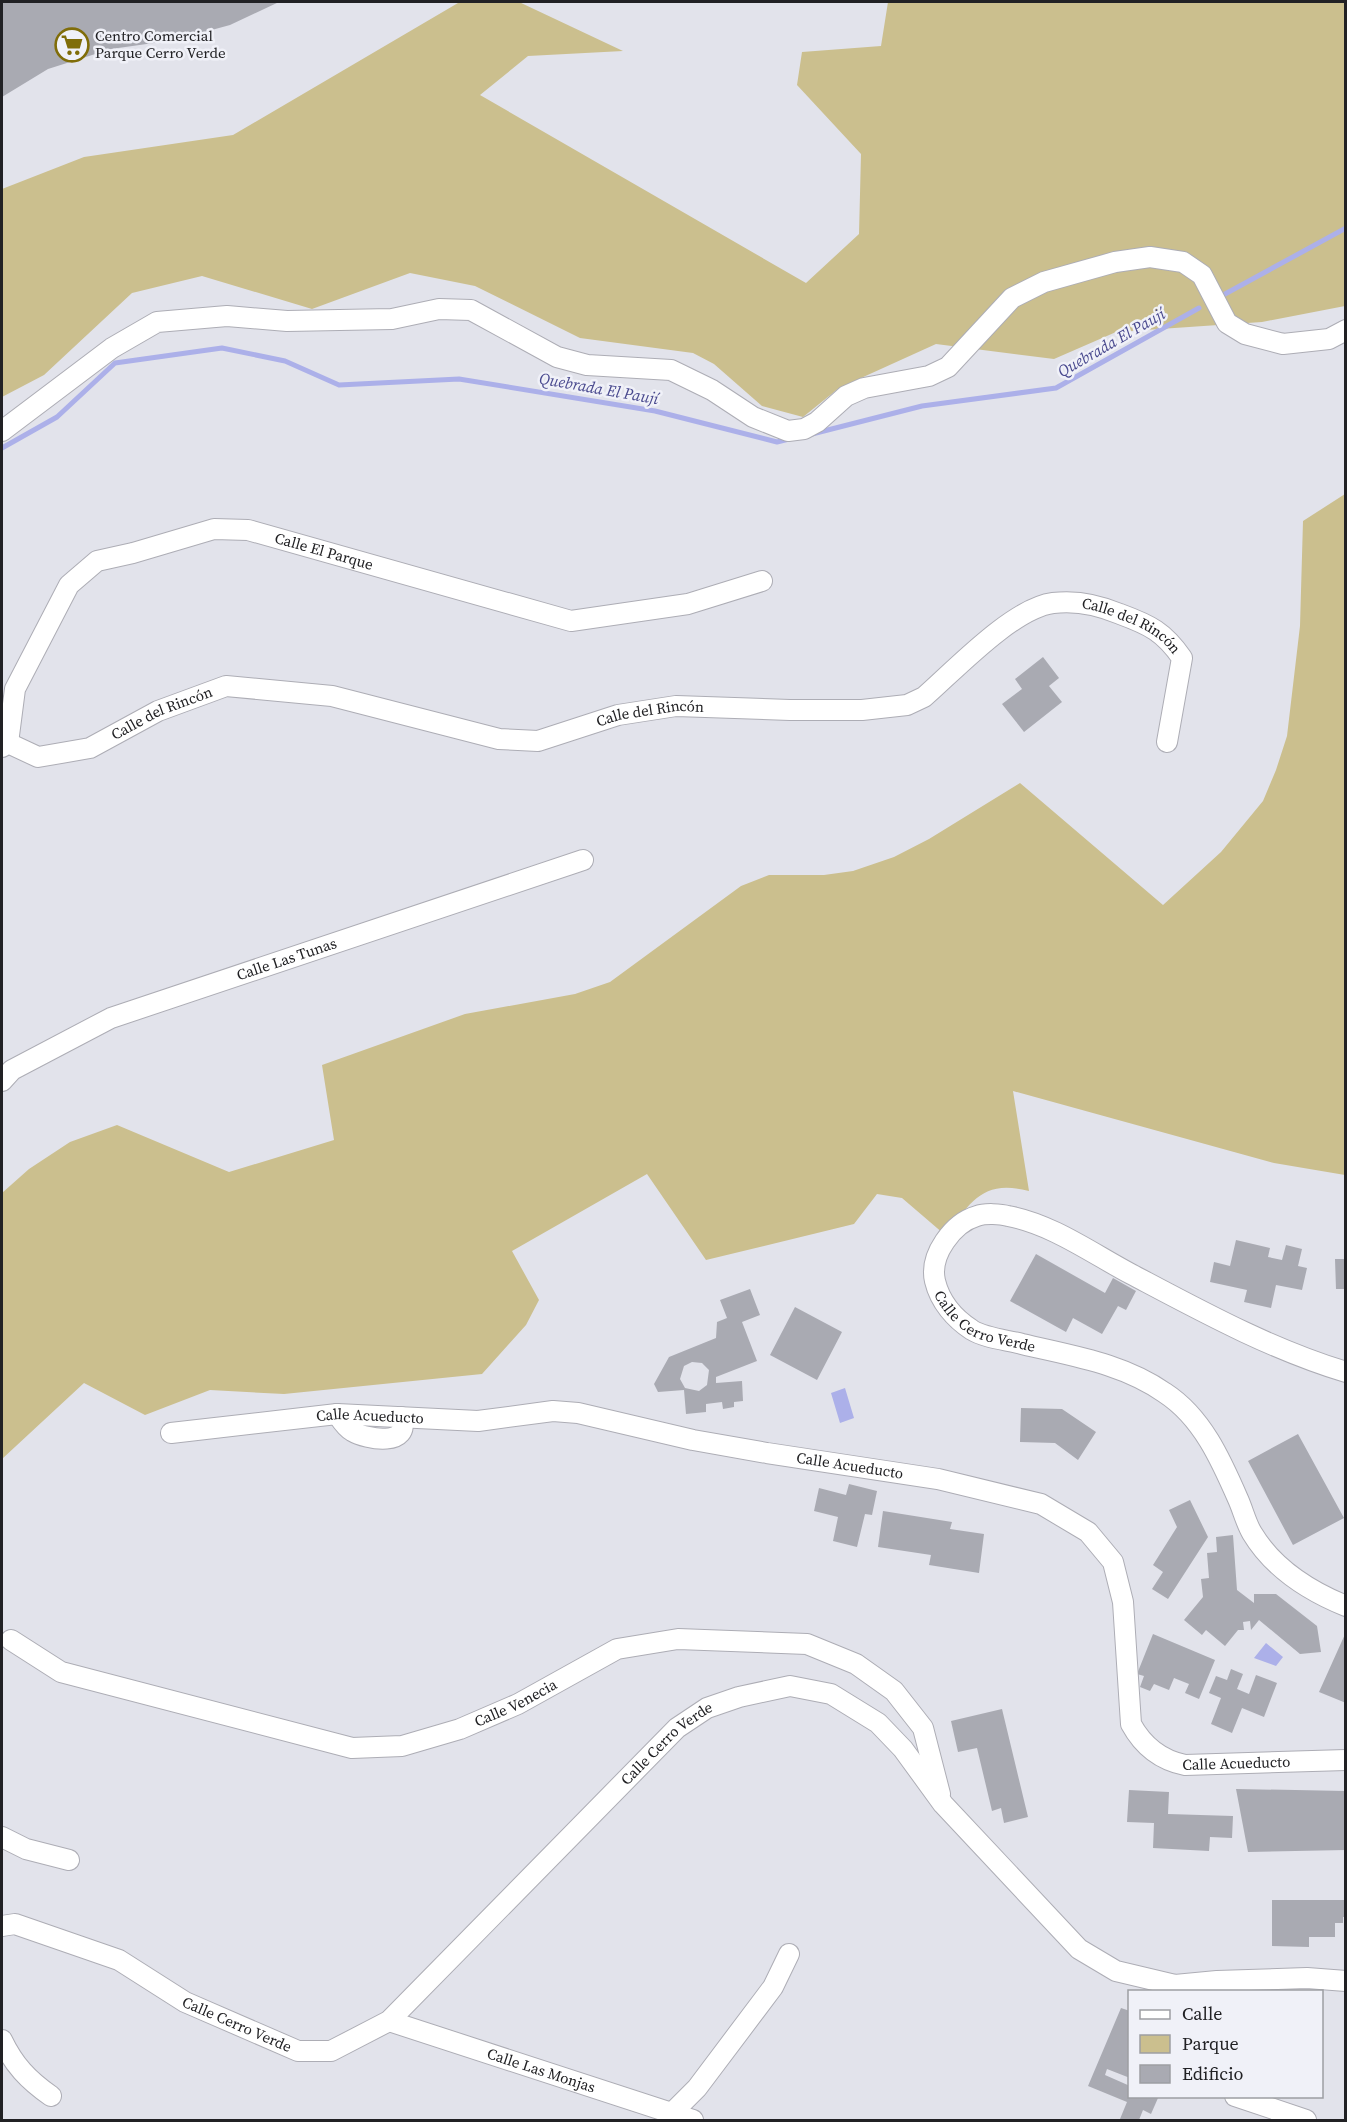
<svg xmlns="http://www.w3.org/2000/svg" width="1347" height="2122" font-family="'Source Serif 4',serif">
<rect width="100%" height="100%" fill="#e2e3eb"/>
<!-- green -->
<path fill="#cbbf8e" d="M519 2 623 51 528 56 480 95 806 283 859 234 861 154 797 85 802 52 881 46 888 2H1345V306L1262 322 1116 332 1054 359 936 344 839 388 803 417 762 406 714 364 693 353 580 338 475 286 410 273 312 309 202 276 132 293 44 375 2 397V189L84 157 233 135 458 3Z
M1345 494V1175L1274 1163 1013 1091 1029 1191C982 1179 973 1202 944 1234L902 1198 877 1194 854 1224 706 1260 647 1174 512 1251 539 1300 526 1325 482 1374 284 1394 210 1390 145 1415 84 1383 2 1459V1193L29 1169 70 1142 117 1125 229 1172 334 1140 322 1065 465 1014 575 994 610 982 741 886 769 875H824L853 871 894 857 929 839 1020 783 1163 905 1221 852 1263 801 1276 770 1287 736 1300 626 1303 521Z"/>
<!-- water -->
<path fill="#acb0e9" d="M845 1388 854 1418 840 1423 831 1393Z
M1266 1643 1283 1657 1276 1666 1254 1658Z"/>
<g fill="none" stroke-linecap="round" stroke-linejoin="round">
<!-- stream -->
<path stroke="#acb0e9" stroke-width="5" d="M1225 294 1346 228
M812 434 922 406 1056 388 1199 308
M2 448 57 417 115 363 222 348 285 361 339 385 459 379 655 411 777 442 789 439"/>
</g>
<!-- building -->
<path fill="#a9aab2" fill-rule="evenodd" d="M2 2H279L230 25 175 40 111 49 48 69 2 97Z
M1043 657 1059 678 1049 686 1062 702 1024 732 1002 704 1022 689 1015 679Z
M1236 1240 1270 1248 1268 1257 1282 1260 1286 1245 1302 1249 1298 1266 1307 1268 1302 1290 1276 1285 1271 1308 1244 1302 1247 1290 1210 1282 1214 1262 1230 1266Z
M1036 1254 1105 1293 1113 1278 1136 1291 1126 1310 1118 1306 1102 1334 1073 1318 1066 1332 1010 1301Z
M1335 1259H1346V1289H1336Z
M750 1289 760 1315 742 1322 757 1361 716 1377V1383L742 1381 743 1401 734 1402V1407L723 1409 722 1402 706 1404V1412L686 1414 684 1390 658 1392 654 1384 669 1357 716 1338 717 1322 727 1318 720 1300ZM692 1362 702 1363 709 1370 707 1385 699 1391 685 1388 680 1379 684 1366Z
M795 1307 842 1332 817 1380 770 1355Z
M1021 1408 1062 1409 1096 1432 1078 1460 1055 1443 1020 1442Z
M1298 1434 1344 1518 1293 1545 1248 1461Z
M849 1484 877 1491 872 1515 865 1514 857 1547 833 1541 838 1517 814 1511 819 1488 846 1495Z
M1190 1500 1208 1537 1168 1599 1152 1589 1163 1572 1153 1565 1177 1527 1169 1510Z
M883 1511 952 1522 950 1529 984 1534 979 1573 929 1565 931 1555 878 1547Z
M1233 1535 1237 1590 1254 1603V1594H1276L1317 1626 1321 1652 1300 1654 1259 1620 1251 1630 1250 1621 1243 1622 1244 1630H1238L1225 1646 1206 1630 1202 1635 1184 1620 1203 1597 1201 1579 1209 1578 1207 1553 1217 1552 1216 1537Z
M1346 1632V1703L1319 1692Z
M1153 1634 1215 1660 1199 1699 1185 1693 1189 1684 1174 1678 1169 1690 1154 1684 1150 1691 1140 1687 1144 1676 1137 1674Z
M1231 1669 1243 1674 1237 1689 1249 1694 1256 1675 1277 1683 1264 1717 1242 1708 1232 1733 1211 1724 1221 1698 1209 1693 1216 1676 1227 1680Z
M1002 1709 1028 1817 1004 1823 1001 1808 992 1811 977 1748 958 1752 951 1721Z
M1236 1789 1346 1791V1850L1248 1852Z
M1129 1790 1169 1792 1168 1814 1233 1816 1232 1838 1210 1837 1209 1851 1153 1848 1154 1823 1127 1822Z
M1272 1900H1346V1917H1343V1923H1335V1937H1309V1947L1272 1946Z
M1121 2008 1130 2011V2078L1107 2069 1105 2075 1130 2086V2096L1158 2098 1151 2114 1143 2110 1139 2120 1120 2119 1127 2102 1088 2086Z"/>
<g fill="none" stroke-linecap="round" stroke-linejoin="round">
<defs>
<g id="minor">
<path d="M2 431 112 348 157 322 227 316 287 321 392 319 439 309 471 310 557 357 587 365 671 370 712 390 753 417 788 431 804 429 817 422 846 396 864 388 929 376 948 367 1012 298 1044 282 1115 262 1150 257 1183 262 1202 275 1227 323 1245 334 1283 344 1329 339 1346 330"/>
<path id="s1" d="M8 743 38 757 90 748 158 711 226 686 332 696 499 739 538 741 618 715 676 706 790 710H862L907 705 924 697C955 670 1013 608 1053 603 1077 600 1099 605 1120 614 1150 625 1164 632 1182 658L1167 742"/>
<path id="s2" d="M2 747 8 743 15 689 69 585 97 561 133 553 214 529 248 530 571 621 688 604 762 581"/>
<path id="s3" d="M2 1081 12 1070 111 1018 583 860"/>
<path id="s4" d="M1346 1372C1270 1349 1201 1311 1131 1274 1093 1254 1052 1224 1008 1216 1001 1214 985 1213 977 1216 953 1223 929 1255 935 1281 940 1302 955 1319 972 1330 985 1338 1007 1340 1022 1344 1072 1356 1122 1363 1165 1393 1202 1417 1221 1460 1238 1499 1243 1510 1246 1523 1252 1533 1273 1568 1309 1591 1346 1606"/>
<path d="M337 1414C341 1420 346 1428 352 1431 367 1440 412 1447 401 1417"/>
<path id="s5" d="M171 1433 337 1414 478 1421 553 1411 578 1413 693 1440 767 1453 938 1479 1041 1504 1088 1532 1113 1562 1123 1602 1131 1724C1143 1746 1160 1760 1185 1765L1346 1760"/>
<path id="s6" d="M11 1640 61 1672 352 1748 402 1746 460 1729 518 1704 617 1649 678 1639 807 1644 856 1664 894 1691 923 1728 940 1794"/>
<path d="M2 1837 26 1849 69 1860"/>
<path id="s7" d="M2 1926 15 1924 119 1960 185 2002 298 2051H331L389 2021 677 1728 707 1708 739 1697 790 1686 831 1694 878 1723 903 1749 943 1804 1079 1949 1116 1971 1175 1985 1217 1981 1307 1978 1346 1981"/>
<path id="s8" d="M389 2021 693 2120"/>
<path d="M2 2040C14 2065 28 2080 51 2096"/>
<path d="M1235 2096 1306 2120"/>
<path d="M672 2113 697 2088 773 1987 789 1954"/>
</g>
</defs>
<!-- minor casing -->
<use href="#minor" stroke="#adadb5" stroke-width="22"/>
<!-- minor -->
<use href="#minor" stroke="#fff" stroke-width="20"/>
</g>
<!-- icons -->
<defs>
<symbol id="supermarket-ring" viewBox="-11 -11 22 22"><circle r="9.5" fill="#f0f1f8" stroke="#806d09" stroke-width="1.5"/><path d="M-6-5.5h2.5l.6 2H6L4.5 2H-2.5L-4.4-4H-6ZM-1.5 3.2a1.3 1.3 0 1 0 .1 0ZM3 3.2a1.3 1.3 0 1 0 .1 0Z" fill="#806d09"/></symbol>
</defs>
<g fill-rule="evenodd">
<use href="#supermarket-ring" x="53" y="26" width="38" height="38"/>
</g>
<g text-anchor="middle" stroke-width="5" stroke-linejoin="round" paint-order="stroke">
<!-- poi labels -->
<g font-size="15" fill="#212124" stroke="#f0f1f8" text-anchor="start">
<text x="95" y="41">Centro Comercial<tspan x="95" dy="17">Parque Cerro Verde</tspan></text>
</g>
<!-- street labels -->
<g font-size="15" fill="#212124" stroke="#f0f1f8">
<text dy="5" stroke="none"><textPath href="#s2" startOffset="450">Calle El Parque</textPath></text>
<text dy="5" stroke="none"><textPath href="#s1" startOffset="1192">Calle del Rincón</textPath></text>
<text dy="5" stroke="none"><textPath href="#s1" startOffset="166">Calle del Rincón</textPath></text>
<text dy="5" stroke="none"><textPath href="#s1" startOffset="670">Calle del Rincón</textPath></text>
<text dy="5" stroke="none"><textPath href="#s3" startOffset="312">Calle Las Tunas</textPath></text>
<text dy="5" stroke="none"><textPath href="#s4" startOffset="558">Calle Cerro Verde</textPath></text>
<text dy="5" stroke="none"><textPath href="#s5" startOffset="200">Calle Acueducto</textPath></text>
<text dy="5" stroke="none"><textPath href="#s5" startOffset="686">Calle Acueducto</textPath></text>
<text dy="5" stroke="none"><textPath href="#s6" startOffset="532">Calle Venecia</textPath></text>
<text dy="5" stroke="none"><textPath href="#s7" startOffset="816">Calle Cerro Verde</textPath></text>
<text dy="5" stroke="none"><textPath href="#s5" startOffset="1260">Calle Acueducto</textPath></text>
<text dy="5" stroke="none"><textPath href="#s7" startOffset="258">Calle Cerro Verde</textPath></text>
<text dy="5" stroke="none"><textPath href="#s8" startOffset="160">Calle Las Monjas</textPath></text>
</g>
<!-- water labels -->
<g font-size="16" font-style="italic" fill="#49498e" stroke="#f0f1f8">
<text transform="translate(1111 342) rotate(-30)" y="6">Quebrada El Paují</text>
<text transform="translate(599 388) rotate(10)" y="6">Quebrada El Paují</text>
</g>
</g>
<!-- border -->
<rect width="1347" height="2122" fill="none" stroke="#212124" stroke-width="6"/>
<!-- legend -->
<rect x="1128" y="1990" width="195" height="108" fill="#f0f1f8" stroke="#9d9ea3" stroke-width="1.5"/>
<rect x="1140" y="2010" width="30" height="9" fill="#ffffff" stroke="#9d9ea3" stroke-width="1.5"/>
<text x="1182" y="2020" font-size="18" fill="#212124">Calle</text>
<rect x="1140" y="2035" width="30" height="18" fill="#cbbf8e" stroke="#9d9ea3" stroke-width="1.5"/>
<text x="1182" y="2050" font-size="18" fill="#212124">Parque</text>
<rect x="1140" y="2065" width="30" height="18" fill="#a9aab2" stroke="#9d9ea3" stroke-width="1.5"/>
<text x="1182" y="2080" font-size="18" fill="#212124">Edificio</text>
</svg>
